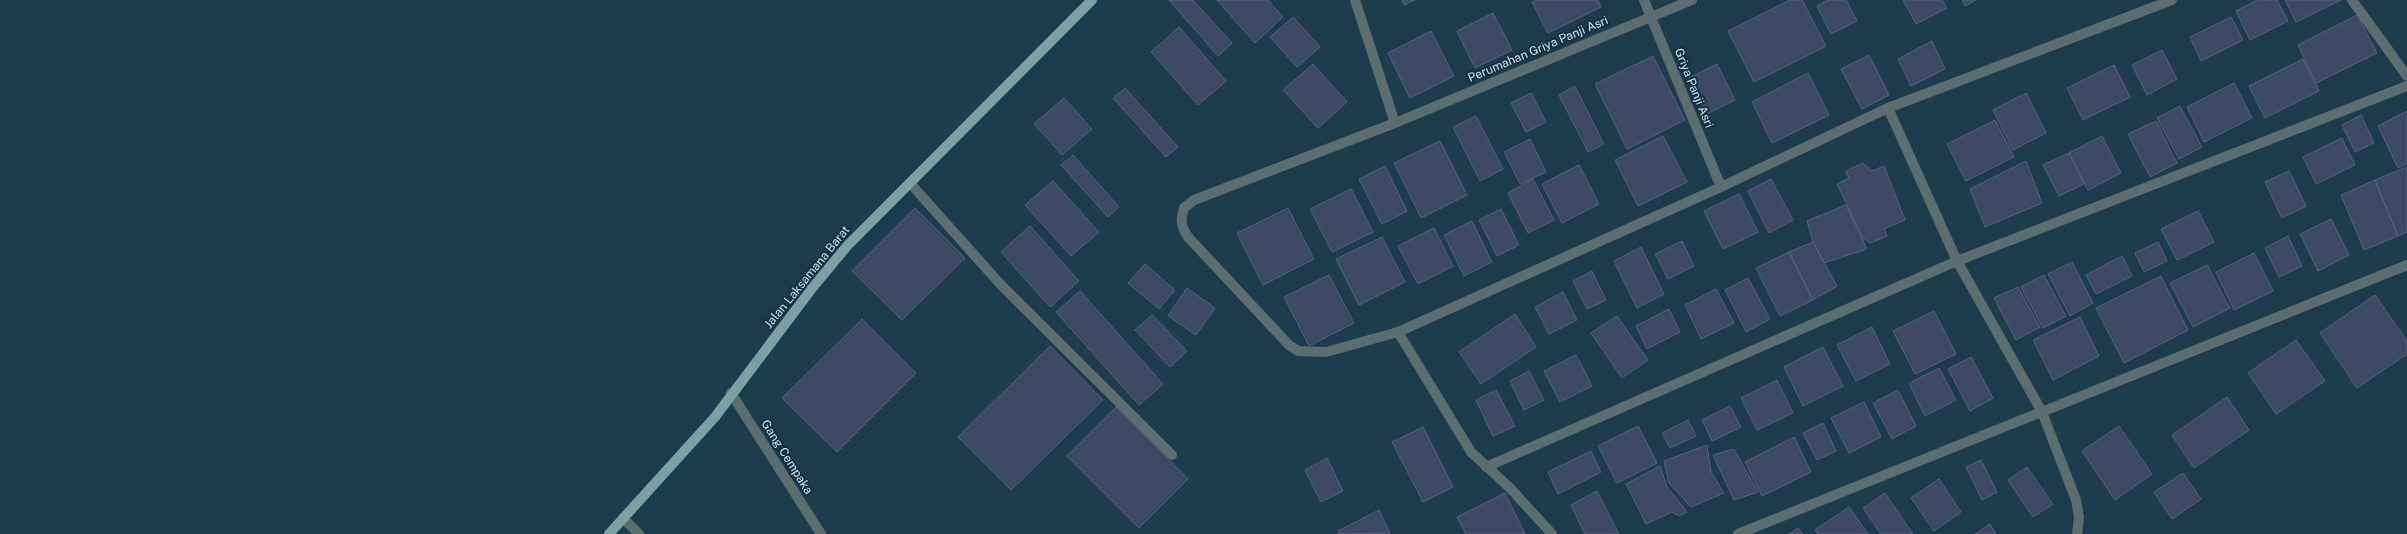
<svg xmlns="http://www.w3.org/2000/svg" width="2407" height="534" font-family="'Public Sans',sans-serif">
<rect width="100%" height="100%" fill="#1c3c4d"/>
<!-- building -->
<path fill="#3d4863" stroke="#57627f" d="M1169 0H1193L1232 43 1218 56Z
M1217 0H1268L1283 17 1255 43Z
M1402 0H1415L1404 5Z
M1537 0H1598L1601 7 1548 33 1532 2Z
M1790 0H1802L1826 46 1754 82 1728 31Z
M1828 0H1846L1857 21 1831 34 1817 6Z
M1903 0H1942L1947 8 1916 24Z
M1962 0H1976L1965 6Z
M2257 0H2277L2288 21 2250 40 2236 11Z
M2285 0H2341L2296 22Z
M1493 13 1512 50 1475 68 1457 31Z
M2357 15 2377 53 2316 83 2298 45Z
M1293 17 1320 47 1297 67 1270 37Z
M2231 17 2243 40 2201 61 2190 37Z
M1179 27 1226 81 1198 105 1151 52Z
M1431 31 1454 76 1410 98 1388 53Z
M1932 41 1945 69 1911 86 1898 59Z
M2162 50 2177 79 2147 95 2132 65Z
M1869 55 1889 95 1862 109 1841 69Z
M1653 56 1685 120 1627 149 1595 84Z
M2303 59 2319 91 2265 118 2249 86Z
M1313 64 1347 102 1318 128 1283 90Z
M1717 64 1735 100 1707 114 1689 78Z
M2114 65 2130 97 2083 120 2067 88Z
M1808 73 1829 115 1772 143 1752 102Z
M2234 83 2252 118 2204 142 2187 107Z
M1575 86 1604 144 1588 152 1559 95Z
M1125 88 1178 147 1166 157 1113 98Z
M1531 93 1546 122 1526 132 1511 103Z
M2026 93 2046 133 2013 150 1993 110Z
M1064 98 1092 129 1062 155 1034 124Z
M2180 106 2202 147 2179 159 2157 118Z
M2407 111V163L2398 168 2378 126Z
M2361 115 2374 143 2355 152 2342 125Z
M1476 116 1503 169 1480 181 1453 127Z
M1995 120 2014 157 1966 181 1947 144Z
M2156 121 2177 163 2150 177 2128 134Z
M1663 136 1687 182 1638 206 1615 160Z
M2102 136 2121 173 2088 190 2069 153Z
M2342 138 2355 165 2316 184 2303 157Z
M1530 139 1546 172 1520 184 1504 152Z
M1440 141 1467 195 1421 218 1394 163Z
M2069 153 2084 184 2059 196 2043 165Z
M1073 155 1119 207 1108 217 1061 165Z
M2026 161 2042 203 1985 227 1970 189Z
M1863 163 1872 171 1884 166 1905 220 1884 229 1887 236 1870 243 1863 238 1837 184 1849 178 1846 171Z
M1579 165 1599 204 1562 223 1542 184Z
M1385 166 1407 211 1382 224 1359 179Z
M2407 167V232L2398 236 2375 180Z
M2289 171 2306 206 2282 218 2265 182Z
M1533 179 1554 220 1528 233 1508 193Z
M1771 179 1793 220 1769 233 1748 191Z
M2375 180 2398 236 2364 250 2341 195Z
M1053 181 1099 232 1071 256 1025 205Z
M1351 189 1373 232 1332 252 1310 209Z
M1739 194 1758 232 1723 249 1704 211Z
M1846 205 1867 249 1824 263 1813 242 1807 221Z
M915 208 965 258 902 320 852 271Z
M1288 208 1314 259 1263 285 1237 233Z
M1501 209 1519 245 1497 256 1479 220Z
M2198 211 2214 242 2177 260 2161 229Z
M2331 219 2349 255 2318 271 2300 234Z
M1472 221 1492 262 1464 276 1444 235Z
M1030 226 1079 281 1050 307 1001 252Z
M1434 228 1453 266 1418 284 1398 246Z
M2288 236 2302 266 2279 277 2265 248Z
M1382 237 1405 282 1359 305 1336 259Z
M1682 241 1694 266 1668 279 1655 254Z
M1813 242 1837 286 1813 300 1789 252Z
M2158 242 2167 261 2144 272 2135 253Z
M1641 247 1664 294 1637 308 1614 261Z
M1789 252 1813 300 1780 316 1756 268Z
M2254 253 2273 291 2234 310 2216 272Z
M2122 256 2132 276 2096 294 2086 275Z
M2072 262 2093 303 2070 316 2048 274Z
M1145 264 1175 290 1159 309 1128 283Z
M2207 265 2230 308 2193 327 2170 283Z
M1592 271 1606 300 1587 309 1573 281Z
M1329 275 1354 323 1309 346 1284 297Z
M2044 275 2066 316 2043 328 2021 287Z
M2161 276 2188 330 2124 363 2096 308Z
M1748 278 1770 319 1746 332 1725 290Z
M2018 287 2040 327 2016 340 1994 298Z
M1187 288 1215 308 1196 335 1168 316Z
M1716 289 1734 323 1701 339 1685 305Z
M1080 291 1163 384 1139 405 1056 312Z
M1563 292 1577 320 1549 334 1535 307Z
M2375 295 2407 341V354L2357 388 2320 333Z
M1669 309 1680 332 1647 349 1636 326Z
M1934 311 1956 354 1915 374 1893 331Z
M1515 314 1536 347 1481 384 1459 352Z
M1152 315 1187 351 1170 367 1135 330Z
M1617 316 1648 360 1622 378 1591 333Z
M2080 317 2099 356 2053 380 2033 340Z
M862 319 916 373 837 452 782 398Z
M1872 327 1890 364 1856 381 1837 345Z
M2296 340 2325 381 2276 414 2248 373Z
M1050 346 1103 400 1011 490 958 437Z
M1823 347 1843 386 1803 406 1784 367Z
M1576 355 1592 386 1560 402 1544 371Z
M1971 357 1993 398 1970 411 1948 369Z
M1939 368 1956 400 1925 416 1909 383Z
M1529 371 1544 400 1524 410 1510 381Z
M1777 380 1793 413 1757 430 1741 398Z
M1496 390 1515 426 1493 436 1476 400Z
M1898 390 1916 426 1892 439 1873 403Z
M2227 397 2249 430 2194 468 2172 435Z
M1864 402 1881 437 1849 453 1831 418Z
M1730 406 1741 427 1712 441 1702 420Z
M1116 407 1188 479 1139 528 1067 456Z
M1688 420 1696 436 1670 448 1662 433Z
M1823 423 1836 451 1817 460 1803 433Z
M1638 426 1657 463 1617 483 1598 446Z
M2119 426 2152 474 2115 500 2082 451Z
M1423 427 1453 487 1423 502 1392 442Z
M1794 437 1811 472 1762 496 1745 462Z
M1707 445 1711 472 1724 493 1691 507 1669 483 1664 461Z
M1734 449 1758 492 1734 500 1713 455Z
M1591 451 1601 472 1558 494 1548 472Z
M1327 458 1343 491 1321 502 1305 470Z
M1981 460 1997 492 1982 500 1966 467Z
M1660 466 1667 487 1687 512 1679 516 1672 512 1646 524 1626 484Z
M2027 467 2053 504 2033 517 2008 480Z
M2183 473 2201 499 2172 519 2154 492Z
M1939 479 1961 512 1934 531 1911 498Z
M1597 491 1619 534H1585L1571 505Z
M1505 493 1525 534H1466L1457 517Z
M1885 493 1913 534H1881L1863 508Z
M1849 507 1868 534H1818L1815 530Z
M1379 510 1390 533 1339 534 1338 531Z
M1990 524 1996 534H1975Z
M1798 528 1803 534H1789Z"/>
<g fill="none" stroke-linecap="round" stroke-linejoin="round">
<!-- minor -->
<path stroke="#5b6d6f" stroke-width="10" d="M1355 0 1395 123
M1644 0 1721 187
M1692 0 1395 123 1194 200 1184 208C1180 220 1181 226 1188 237L1289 345 1298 351 1326 352 1398 332 1721 187 1888 108 2172 0
M2352 0 2407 76
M1888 108 1957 261 2042 412 2076 500 2079 517 2077 534
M910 183 1001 285 1172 455
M1398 332 1471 452 1509 487 1552 534
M731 393 821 534
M1486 467 1957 261 2407 86
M623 518 639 534
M1738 534 2407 265"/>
<!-- major -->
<path stroke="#7ca1a4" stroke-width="10" d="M609 534 715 417 813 287 847 246 1092 0"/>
</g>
<g text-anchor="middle" stroke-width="4" stroke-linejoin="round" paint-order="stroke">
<!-- street labels -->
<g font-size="12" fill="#d1e3ee" stroke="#113143">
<text transform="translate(1538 49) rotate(-23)" y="4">Perumahan Griya Panji Asri</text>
<text transform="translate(1694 88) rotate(68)" y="4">Griya Panji Asri</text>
<text transform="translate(807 277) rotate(-51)" y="4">Jalan Laksamana Barat</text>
<text transform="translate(787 457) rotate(58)" y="4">Gang Cempaka</text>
</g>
</g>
</svg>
